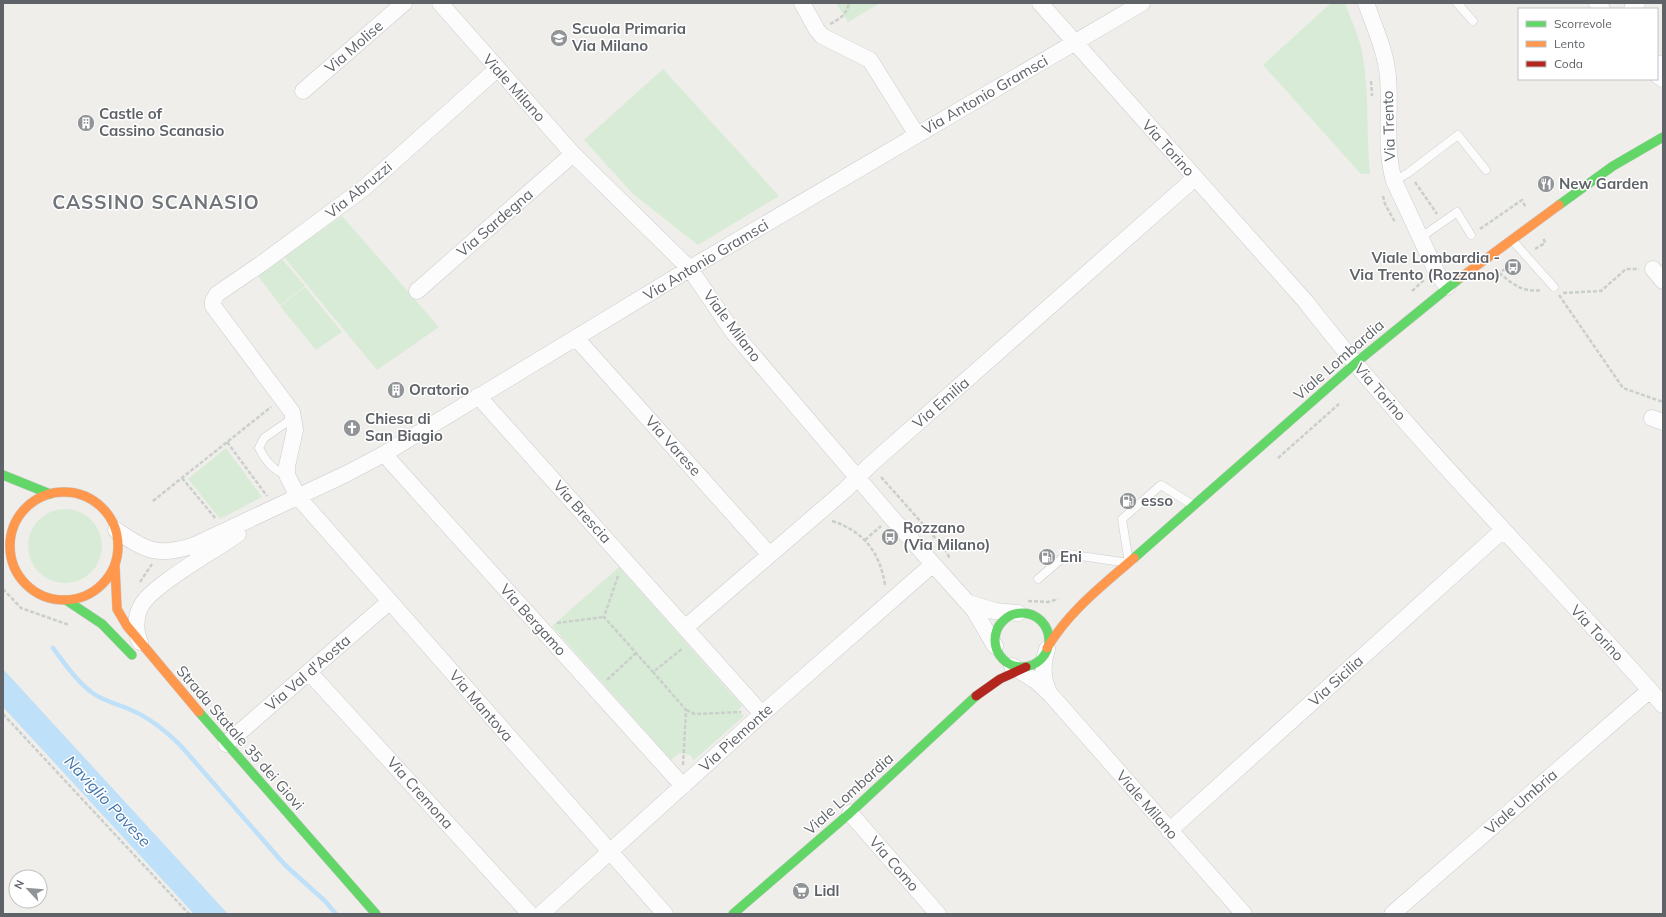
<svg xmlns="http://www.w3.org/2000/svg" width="1666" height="917" font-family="Mulish,sans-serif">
<rect width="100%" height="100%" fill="#efeeea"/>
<!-- green -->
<path fill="#d8ebd6" d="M836 3H880L848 22Z
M1331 3H1345C1350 17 1357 32 1361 47 1370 88 1366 132 1370 174H1361L1263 65Z
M663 69 779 196 698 245 633 194 584 140Z
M342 216 439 327 377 370 284 257Z
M282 259 305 286 280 305 258 276Z
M305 287 342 332 316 350 280 306Z
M226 448 262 497 220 519 188 479Z
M28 546a37 37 0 1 1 74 0a37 37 0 1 1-74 0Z
M619 567 742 706 738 710 744 716 694 760 690 755 679 753 671 760 552 626Z"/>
<!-- water -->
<path fill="#bfe0f9" d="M3 669 228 914H194L3 707Z"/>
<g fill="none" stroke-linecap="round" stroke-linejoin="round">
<!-- stream -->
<path stroke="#bfe0f9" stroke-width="4.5" d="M53 648C65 664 77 682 94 694 106 702 118 704 131 710 150 718 166 731 181 746L285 865 325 901 336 914"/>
<defs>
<path id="lane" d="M1457 3 1473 21
M1394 181 1408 173 1458 135 1486 170
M1420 238 1457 212 1471 235
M1512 240 1554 287
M287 475C273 470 266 462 259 448L264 438 293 418
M1038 579 1067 554 1129 563 1122 519 1161 485 1193 505"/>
<path id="street" d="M440 3 573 154 690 269 733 332 891 517 974 610 995 646
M802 3 817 30 822 36 870 60 917 135
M1040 3 1306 302C1416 444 1545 570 1663 705
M1366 3C1374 26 1386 52 1388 77 1391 112 1384 146 1394 181L1436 271 1447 287
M1597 3 1602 9
M1632 9 1637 3
M1657 63 1663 65
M497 69 364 188 261 264 217 294 213 301V306L292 412 295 430 287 466V475L298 497 665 914
M1657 75 1663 79
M303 91 404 3
M1653 269 1663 281
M417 291 573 154
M576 338 769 554
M478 396 762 714
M1652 418 1663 422
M384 454 683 786
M116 530C147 552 159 557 195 545L346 474 384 454 704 260 1142 3
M969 603 995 611 1018 613
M686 627 845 490 870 465 1195 178
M140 642C135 632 135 617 141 606 152 585 216 550 238 534
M1047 649C1042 664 1042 678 1049 692
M1012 666 1036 681 1051 695 1244 914
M309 672 530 914
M226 744 389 602
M850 813 938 914
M1169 831 1503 530
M541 914 762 714 932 565
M1392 914 1650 690"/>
<path id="fast" d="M1559 205 1613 166 1663 137
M3 475 50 494
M1134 558 1358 361 1460 278
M66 600 102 624 132 655
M995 640a27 27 0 1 1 54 0a27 27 0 1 1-54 0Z
M199 712 376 914
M733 914 850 813 976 696"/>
<path id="slow" d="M1460 278 1559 205
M10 546a54 54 0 1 1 108 0a54 54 0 1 1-108 0Z
M115 566 117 609 127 626 199 712
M1047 648C1069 611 1102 586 1134 558"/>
<path id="jam" d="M976 696 1000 679 1026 667"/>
</defs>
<!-- lane casing -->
<use href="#lane" stroke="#cbcccc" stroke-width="9"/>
<!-- street casing -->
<use href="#street" stroke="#cbcccc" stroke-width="17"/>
<!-- fast casing -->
<use href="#fast" stroke="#cacacb" stroke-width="10"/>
<!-- slow casing -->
<use href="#slow" stroke="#cacacb" stroke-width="10"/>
<!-- jam casing -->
<use href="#jam" stroke="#cacacb" stroke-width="10"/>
<!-- path -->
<path stroke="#cacfcc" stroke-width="2.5" stroke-dasharray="4 2" stroke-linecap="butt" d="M830 24C840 19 847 14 849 3
M1371 81 1372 96
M1415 182 1437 214
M1383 196 1385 204 1395 222
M1480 229 1522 200 1526 208
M1535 249 1545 243 1543 237
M1502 271 1516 262
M1499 273C1513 284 1523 293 1541 290
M1412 291 1424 280
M1563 293 1601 291 1626 269H1639
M1559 295 1623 388 1663 402
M227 442 267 496
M1278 458 1339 404
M881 477 945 549 950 559
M182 478 216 519
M153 501 271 407
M832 521C864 531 880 553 885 585
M865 540 881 526
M618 576 604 617 653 672
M140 582 152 564
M3 589 21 608 69 625
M1028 601 1048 602 1058 599
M557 623 604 617
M607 680 636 653
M686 710 695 714 741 712
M3 714 189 914
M683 765 686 710 653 672 683 648"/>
<!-- lane -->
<use href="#lane" stroke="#fdfcfc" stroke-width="8"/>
<!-- street -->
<use href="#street" stroke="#fdfcfc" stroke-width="16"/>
<!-- fast -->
<use href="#fast" stroke="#63d668" stroke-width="9"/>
<!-- slow -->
<use href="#slow" stroke="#ff974d" stroke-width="9"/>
<!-- jam -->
<use href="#jam" stroke="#b3261e" stroke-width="9"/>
</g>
<!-- icons -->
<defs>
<symbol id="school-disc" viewBox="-11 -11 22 22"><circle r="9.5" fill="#919496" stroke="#fff"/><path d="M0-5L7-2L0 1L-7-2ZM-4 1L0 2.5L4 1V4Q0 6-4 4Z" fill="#fff"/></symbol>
<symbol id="building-disc" viewBox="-11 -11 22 22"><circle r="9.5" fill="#919496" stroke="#fff"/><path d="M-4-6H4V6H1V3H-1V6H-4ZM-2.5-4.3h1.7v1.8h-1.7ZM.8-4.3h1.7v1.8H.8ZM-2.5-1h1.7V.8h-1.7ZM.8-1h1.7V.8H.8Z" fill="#fff"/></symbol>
<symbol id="restaurant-disc" viewBox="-11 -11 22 22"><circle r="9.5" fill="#919496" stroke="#fff"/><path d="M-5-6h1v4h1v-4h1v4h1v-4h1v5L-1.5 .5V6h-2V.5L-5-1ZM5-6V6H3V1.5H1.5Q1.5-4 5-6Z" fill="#fff"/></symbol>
<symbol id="bus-disc" viewBox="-11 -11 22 22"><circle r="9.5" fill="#919496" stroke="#fff"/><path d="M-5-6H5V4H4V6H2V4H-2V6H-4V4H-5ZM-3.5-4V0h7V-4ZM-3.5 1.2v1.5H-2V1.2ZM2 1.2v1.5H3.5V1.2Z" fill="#fff"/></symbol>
<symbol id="church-disc" viewBox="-11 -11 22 22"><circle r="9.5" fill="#919496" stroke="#fff"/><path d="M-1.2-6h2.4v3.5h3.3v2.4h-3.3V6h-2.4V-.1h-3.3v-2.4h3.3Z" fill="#fff"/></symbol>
<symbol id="fuel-disc" viewBox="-11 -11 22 22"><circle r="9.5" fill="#919496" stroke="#fff"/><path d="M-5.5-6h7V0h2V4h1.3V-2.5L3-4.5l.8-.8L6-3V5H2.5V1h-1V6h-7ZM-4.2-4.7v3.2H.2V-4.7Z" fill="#fff"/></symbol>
<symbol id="supermarket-disc" viewBox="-11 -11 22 22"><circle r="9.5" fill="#919496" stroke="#fff"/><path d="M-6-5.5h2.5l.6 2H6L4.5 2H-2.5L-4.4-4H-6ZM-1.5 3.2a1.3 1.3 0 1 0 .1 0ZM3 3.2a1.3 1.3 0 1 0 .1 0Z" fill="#fff"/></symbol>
</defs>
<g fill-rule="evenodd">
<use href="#school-disc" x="549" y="28" width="20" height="20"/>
<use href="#building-disc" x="76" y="113" width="20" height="20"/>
<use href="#restaurant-disc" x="1536" y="174" width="20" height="20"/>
<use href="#bus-disc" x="1503" y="257" width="20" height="20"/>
<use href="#building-disc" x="386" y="380" width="20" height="20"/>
<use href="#church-disc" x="342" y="418" width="20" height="20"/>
<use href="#fuel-disc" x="1118" y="491" width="20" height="20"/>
<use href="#bus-disc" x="880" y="527" width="20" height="20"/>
<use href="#fuel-disc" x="1037" y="547" width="20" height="20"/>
<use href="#supermarket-disc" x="791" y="881" width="20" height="20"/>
</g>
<g text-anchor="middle" stroke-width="3" stroke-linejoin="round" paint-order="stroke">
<!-- poi labels -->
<g font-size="15" font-weight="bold" fill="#5f6368" stroke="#fff" text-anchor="start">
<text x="572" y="34">Scuola Primaria<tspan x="572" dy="17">Via Milano</tspan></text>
<text x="99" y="119">Castle of<tspan x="99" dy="17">Cassino Scanasio</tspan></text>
<text x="1559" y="189">New Garden</text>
<text x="1500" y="263" text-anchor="end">Viale Lombardia -<tspan x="1500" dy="17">Via Trento (Rozzano)</tspan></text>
<text x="409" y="395">Oratorio</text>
<text x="365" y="424">Chiesa di<tspan x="365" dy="17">San Biagio</tspan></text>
<text x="1141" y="506">esso</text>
<text x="903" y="533">Rozzano<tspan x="903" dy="17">(Via Milano)</tspan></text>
<text x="1060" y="562">Eni</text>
<text x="814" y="896">Lidl</text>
</g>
<!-- street labels -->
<g font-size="15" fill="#5f6368" stroke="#fff">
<text transform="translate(354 47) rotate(-41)" y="5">Via Molise</text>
<text transform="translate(514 88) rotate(48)" y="5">Viale Milano</text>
<text transform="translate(985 95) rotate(-30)" y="5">Via Antonio Gramsci</text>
<text transform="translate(1389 126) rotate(-92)" y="5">Via Trento</text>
<text transform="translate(1168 148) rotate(48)" y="5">Via Torino</text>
<text transform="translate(359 190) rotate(-39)" y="5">Via Abruzzi</text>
<text transform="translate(495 223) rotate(-41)" y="5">Via Sardegna</text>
<text transform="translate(706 260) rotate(-31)" y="5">Via Antonio Gramsci</text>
<text transform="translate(732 326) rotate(53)" y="5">Viale Milano</text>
<text transform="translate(1339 360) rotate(-41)" y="5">Viale Lombardia</text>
<text transform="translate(1380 392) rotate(49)" y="5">Via Torino</text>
<text transform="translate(941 403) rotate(-41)" y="5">Via Emilia</text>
<text transform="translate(673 446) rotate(48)" y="5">Via Varese</text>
<text transform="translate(582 512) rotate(48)" y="5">Via Brescia</text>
<text transform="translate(533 620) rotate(48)" y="5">Via Bergamo</text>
<text transform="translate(1597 633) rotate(47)" y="5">Via Torino</text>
<text transform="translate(308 673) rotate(-41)" y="5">Via Val d'Aosta</text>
<text transform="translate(1336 681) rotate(-42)" y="5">Via Sicilia</text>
<text transform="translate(481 706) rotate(49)" y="5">Via Mantova</text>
<text transform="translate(240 738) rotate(49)" y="5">Strada Statale 35 dei Giovi</text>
<text transform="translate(736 738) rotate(-42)" y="5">Via Piemonte</text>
<text transform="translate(420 793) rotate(48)" y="5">Via Cremona</text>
<text transform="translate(849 794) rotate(-42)" y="5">Viale Lombardia</text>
<text transform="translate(1521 802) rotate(-41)" y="5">Viale Umbria</text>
<text transform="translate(1147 805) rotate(49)" y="5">Viale Milano</text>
<text transform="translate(894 864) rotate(49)" y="5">Via Como</text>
</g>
<!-- water labels -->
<g font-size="16" font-style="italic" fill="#4174aa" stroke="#fff">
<text transform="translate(108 801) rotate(47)" y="6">Naviglio Pavese</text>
</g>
<!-- district labels -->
<g font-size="19" font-weight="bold" letter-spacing="1" fill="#70757a" stroke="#fff">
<text x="156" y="209">CASSINO SCANASIO</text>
</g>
</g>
<!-- border -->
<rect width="1666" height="917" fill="none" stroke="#5f6368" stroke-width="8"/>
<!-- legend -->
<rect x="1518" y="8" width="140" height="72" fill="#ffffff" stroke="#bfc1c3"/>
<rect x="1526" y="21" width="20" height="6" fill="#63d668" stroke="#bfc1c3"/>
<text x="1554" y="28" font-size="12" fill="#5f6368">Scorrevole</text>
<rect x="1526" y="41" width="20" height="6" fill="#ff974d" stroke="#bfc1c3"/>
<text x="1554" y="48" font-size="12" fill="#5f6368">Lento</text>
<rect x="1526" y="61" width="20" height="6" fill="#b3261e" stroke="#bfc1c3"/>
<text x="1554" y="68" font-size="12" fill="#5f6368">Coda</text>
<!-- north arrow -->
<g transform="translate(28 889) rotate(296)"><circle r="19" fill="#ffffff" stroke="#bfc1c3"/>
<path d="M0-3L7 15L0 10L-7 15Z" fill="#919496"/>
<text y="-6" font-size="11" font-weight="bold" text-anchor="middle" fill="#5f6368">N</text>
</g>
</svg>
